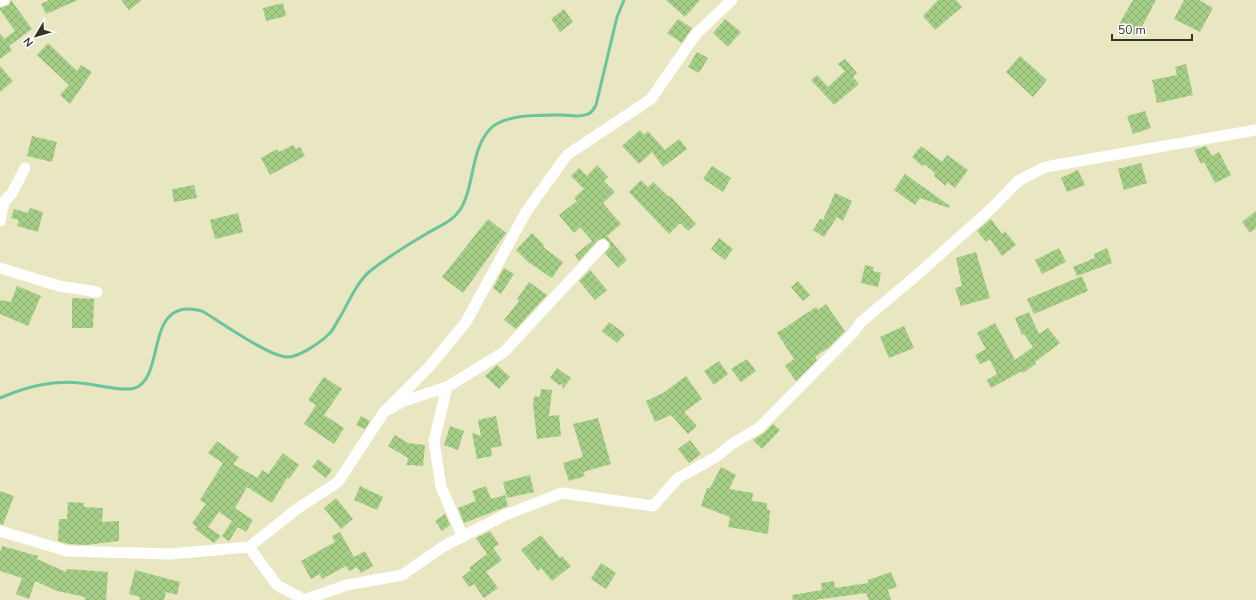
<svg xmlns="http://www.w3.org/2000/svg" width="1256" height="600" font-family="'Nunito Sans',sans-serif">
<defs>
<pattern id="building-cross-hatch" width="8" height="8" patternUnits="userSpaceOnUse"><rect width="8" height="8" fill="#a5cf87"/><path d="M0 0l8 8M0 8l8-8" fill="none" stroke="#8fb274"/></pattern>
</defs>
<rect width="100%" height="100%" fill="#e9e6c2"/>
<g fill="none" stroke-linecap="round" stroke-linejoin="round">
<!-- stream -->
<path stroke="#6bc49b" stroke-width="3" d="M0 398C26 387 51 380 80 383 94 384 122 392 135 388 167 376 143 295 202 311 221 322 268 356 287 357 298 358 321 342 329 334 332 331 335 326 337 322 348 305 355 284 370 271 387 258 407 245 426 234 437 227 452 222 460 210 475 186 470 149 491 128 505 114 542 115 561 115 570 115 579 118 588 114 592 113 594 108 596 105L617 17 624 0"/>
</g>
<!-- building -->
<path fill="url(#building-cross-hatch)" d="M11 0 32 29 9 46 12 50 0 59V33L4 39 15 31 0 10V8L9 5Z
M49 0H78L46 14 41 4Z
M121 0H142L129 10Z
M666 0H700L685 17Z
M938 0H956L962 7 935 30 923 16Z
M1133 0H1156L1137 36 1118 26Z
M1184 0H1199L1213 8 1200 32 1174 19Z
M283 3 286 16 266 21 263 8Z
M564 9 573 22 560 32 551 19Z
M678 19 692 28 682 43 667 33Z
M725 19 741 32 728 47 713 33Z
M48 43 77 71 81 65 92 72 70 104 60 95 69 85 37 55Z
M697 52 708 58 699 73 688 67Z
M1020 56 1047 80 1033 97 1006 72Z
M845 59 857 73 853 77 859 84 834 105 811 80 817 75 828 87 845 71 838 64Z
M1186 64 1193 95 1157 103 1152 80 1177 75 1175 67Z
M0 66 13 81 0 92Z
M1145 111 1151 128 1133 134 1127 116Z
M640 130 644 135 648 131 665 150 679 139 687 149 663 167 652 152 639 164 622 146Z
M32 136 57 142 52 162 27 156Z
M293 145 296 149 300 147 305 156 270 175 261 158 277 149 279 152Z
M921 146 942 162 947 155 968 170 955 188 947 182 946 186 934 176 935 173 924 164 922 166 912 157Z
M1206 146 1212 156 1219 152 1231 175 1215 183 1204 162 1201 164 1194 150Z
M1141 163 1147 183 1124 190 1118 169Z
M597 165 608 177 604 181 615 192 603 203 621 224 607 236 627 260 618 268 605 253 610 247V243L604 238 598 240 579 261 575 255 592 241 580 227 574 233 559 215 577 201 574 198 584 189 571 176 579 168 587 176Z
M712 166 731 178 723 192 703 179Z
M1078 170 1085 185 1067 192 1061 178Z
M905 174 950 206 949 208 920 198 915 205 894 190Z
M641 180 648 187 653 182 669 197 670 196 696 224 688 231 680 223 669 234 629 192Z
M194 185 197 198 174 202 172 191 173 189Z
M835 193 852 201 843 221 837 217 824 237 813 230 820 219 823 220Z
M30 208 43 212 38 232 17 226 19 220 11 218 14 209 28 213Z
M1256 211V228L1250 233 1242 222Z
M238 213 243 232 215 239 210 220Z
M488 219 506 233 463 293 442 277Z
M991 219 1002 234 1005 231 1016 245 1002 256 990 239 986 242 977 231Z
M532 233 544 245 543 247 563 262 552 278 528 262 516 250Z
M719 238 733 249 725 260 711 249Z
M1059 248 1066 262 1042 274 1035 260Z
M1107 248 1112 263 1077 276 1073 267 1095 258 1094 254Z
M976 252 990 298 961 306 955 288 962 286 956 258Z
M865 265 874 267 873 271 881 273 878 287 861 283Z
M504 268 514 274 501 294 493 288Z
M590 270 607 290 595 300 579 281Z
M1082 276 1088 291 1034 314 1027 299Z
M798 281 810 295 803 301 791 287Z
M529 282 547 295 516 329 504 320 519 301 517 299Z
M17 286 41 296 28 326 0 314V300L11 302Z
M72 298 94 299 93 328H72Z
M826 304 845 331 829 347 815 357 817 360 796 381 785 366 794 359 777 333 816 307 818 310Z
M1029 312 1039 334 1048 328 1060 343 1035 362 1036 364 1023 373 1022 371 991 388 987 380 997 374 990 360 980 364 975 355 986 349 977 333 995 323 1015 360 1033 347 1024 334 1022 335 1015 318Z
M609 322 625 334 617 343 602 331Z
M904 326 914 348 889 358 880 337Z
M747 359 756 371 741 382 731 369Z
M719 361 728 374 714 385 704 371Z
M497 365 510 377 499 389 485 376Z
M557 368 571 378 563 389 562 384 559 385 550 378Z
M686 376 702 399 684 412 697 426 688 434 671 415 655 422 646 401 663 393Z
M324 377 342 389 324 415 344 428 334 444 304 424 316 405 308 400Z
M541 389 552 390 549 416 559 415 561 436 537 439 533 405 534 396 540 397Z
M361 416 370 421 365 429 356 425Z
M496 416 502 446 491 448 492 456 477 459 472 433 481 436 478 420Z
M598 418 611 464 583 472 585 476 569 481 563 463 583 457 573 424Z
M773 424 780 430 762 449 753 440 764 433Z
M450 426 464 431 458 450 444 445Z
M395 435 408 443 425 445 423 466 407 465 408 458 388 446Z
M690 440 701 454 689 463 678 449Z
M217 441 239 457 233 464 258 478 262 470 268 474 283 453 299 465 289 479 287 478 272 503 247 487 235 508 253 520 246 532 238 527 229 541 222 536 232 521 219 512 208 527 221 536 214 543 195 529 197 527 192 523 206 504 200 500 223 463 208 453Z
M318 459 332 470 326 478 312 467Z
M721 467 736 475 729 489 753 493 752 501 767 503V510H770L768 534 728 527 730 517 701 506 707 488H710Z
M530 475 534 492 507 498 503 482Z
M360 486 383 497 377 510 354 500Z
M486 486 491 499 505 495 508 506 464 523 458 508 476 501 472 491Z
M0 491 14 496 3 525 0 524Z
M336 498 353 519 341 529 324 508Z
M68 502 84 503V507L103 508 102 522 119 521V541L86 545 68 544 58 541 59 519H67Z
M445 514 450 525 442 531 435 521Z
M490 531 499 544 493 548 502 560 486 572 498 588 484 598 474 584 469 587 462 577 471 570 469 568 487 554 476 538Z
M340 532 354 557 365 551 373 566 361 573 357 567 349 571 346 566 322 579 320 574 311 579 301 561 335 542 332 536Z
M541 535 560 558 562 556 571 566 552 581 541 568 538 571 521 550Z
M2 546 38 556 37 559 66 572 67 569 108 572 106 600H85V597L57 591 35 581 29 599 16 594 22 578 0 571V553Z
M601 563 616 573 606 589 591 579Z
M135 570 180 582 177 595 166 592 164 600H139L140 597 129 594Z
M891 572 897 587 888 590 891 600H869L866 593 814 600H793L792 595 822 590 821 583 834 581 835 588 868 583V580Z"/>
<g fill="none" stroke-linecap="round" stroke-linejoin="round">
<!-- minor -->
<path stroke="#fff" stroke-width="11" d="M0 1 4 0
M0 221 4 202 12 193 25 168
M0 268 59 286 97 292
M447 387 434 441 441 487 463 537
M384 412 429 367 466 322 526 212 567 155 651 99 696 34 732 0
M0 531 67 551 170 554 249 547 277 585 305 600
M249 547 297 509 338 482 384 412 404 401 447 387 504 352 603 245
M304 600 347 585 402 575 444 546 505 515 562 493 653 506 678 478 716 457 732 444 759 428 853 333 861 322 917 275 992 208 1018 181 1045 167 1256 130"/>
</g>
<!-- north arrow -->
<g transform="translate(36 36) rotate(232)" stroke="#ffffff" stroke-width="3" paint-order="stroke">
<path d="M0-3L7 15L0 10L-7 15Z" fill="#353426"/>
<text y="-6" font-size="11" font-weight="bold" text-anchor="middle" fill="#353426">N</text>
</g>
<!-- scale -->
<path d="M1112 34v6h80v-6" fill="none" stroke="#353426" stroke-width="2"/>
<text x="1118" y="34" font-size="12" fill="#353426" stroke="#ffffff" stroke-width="3" paint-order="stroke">50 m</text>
</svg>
